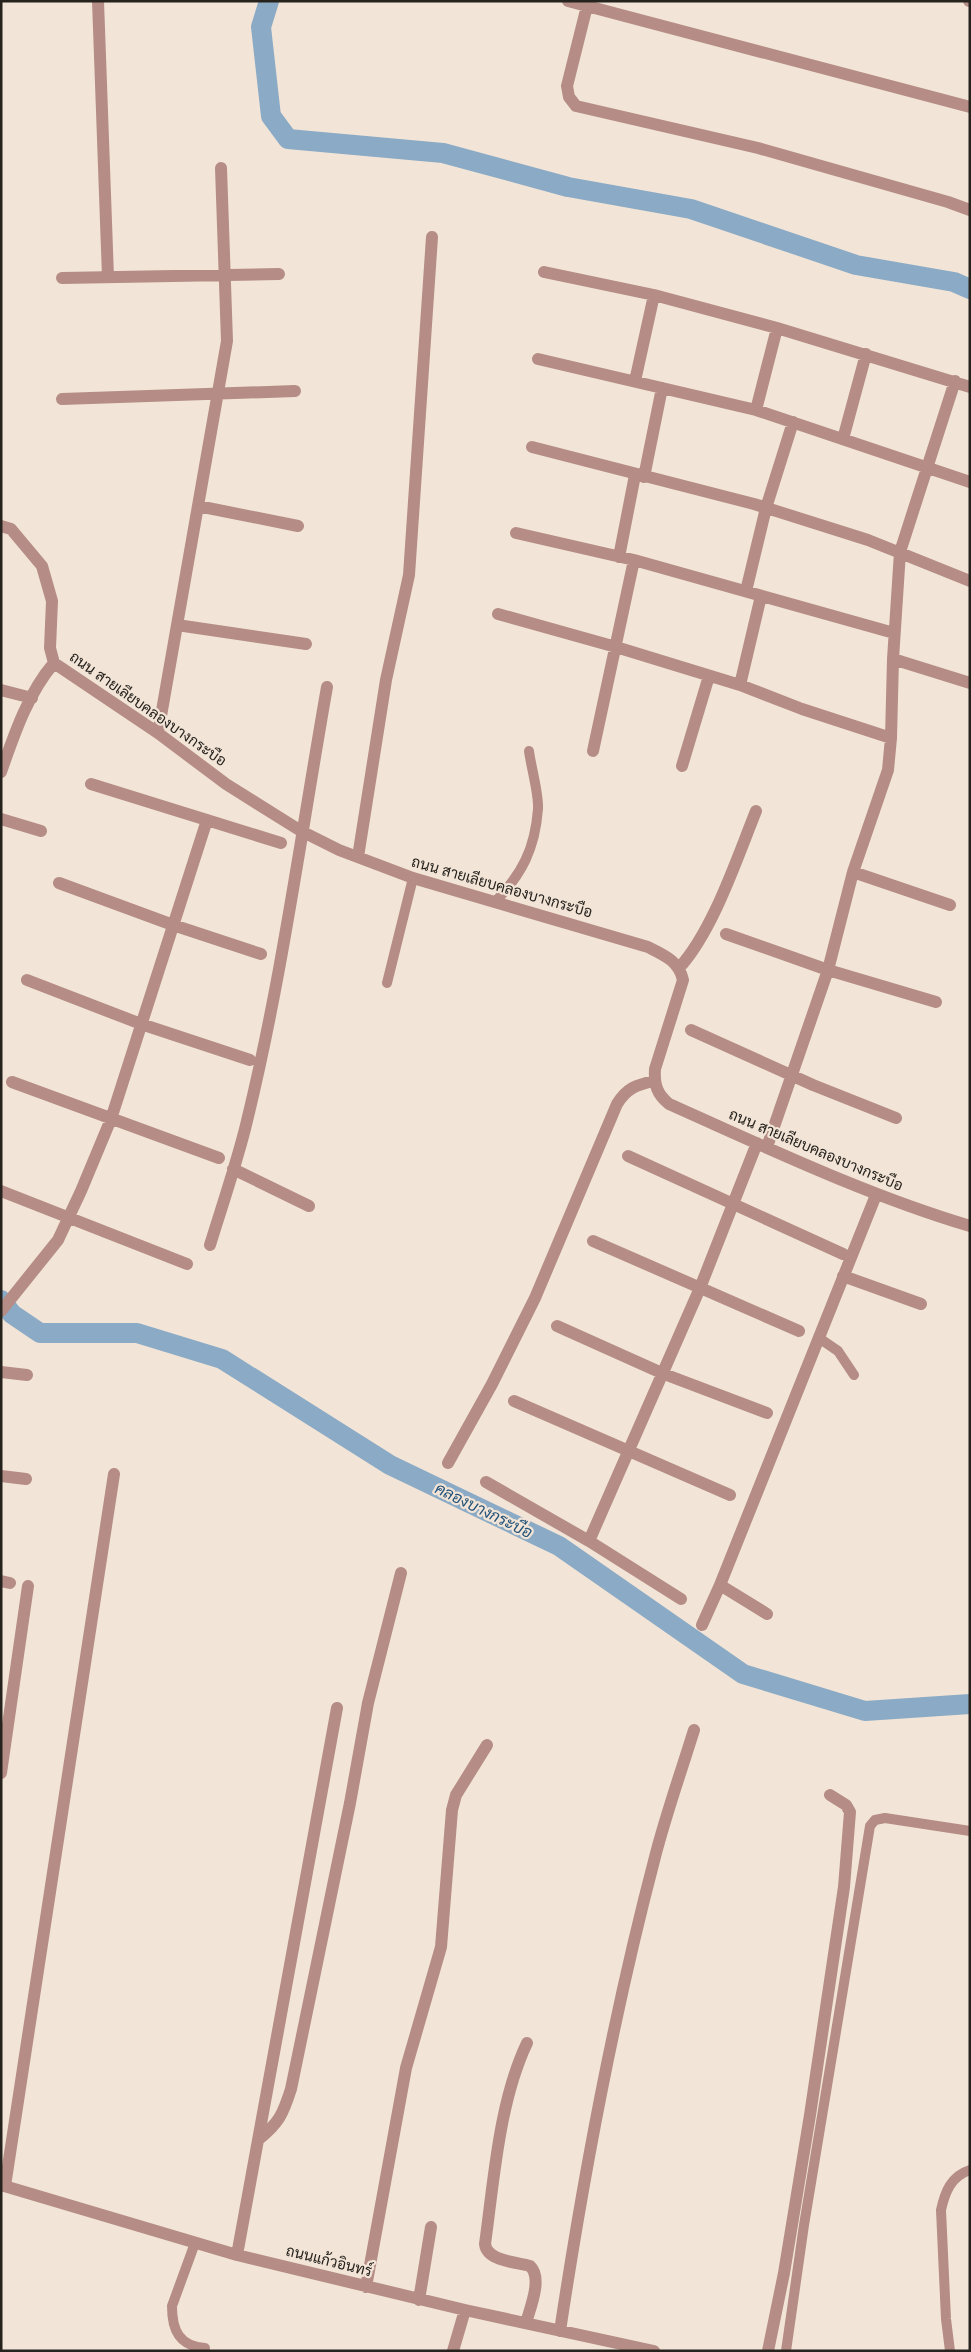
<svg xmlns="http://www.w3.org/2000/svg" width="971" height="2352" font-family="'Space Grotesk',Sarabun,sans-serif">
<rect width="100%" height="100%" fill="#f2e5d7"/>
<g fill="none" stroke-linecap="round" stroke-linejoin="round">
<!-- canal -->
<path stroke="#8baac5" stroke-width="20" d="M269 1 261 27 271 116 288 139 443 153 568 187 691 209 856 265 954 282 970 289
M1 1300 12 1314 40 1333H137L222 1359 390 1465 559 1546 743 1674 865 1711 970 1704"/>
<!-- lane -->
<path stroke="#b58d86" stroke-width="10" d="M495 902C522 874 535 849 538 809 539 794 531 767 529 751
M387 983 413 878
M819 1338 838 1351 854 1375
M195 2243 172 2306C172 2330 179 2346 205 2348
M786 2351 804 2225 870 1826 875 1820 885 1818 970 1831
M950 2351 946 2319 941 2210C945 2192 951 2176 970 2170"/>
<!-- street -->
<path stroke="#b58d86" stroke-width="12" d="M98 1 108 277
M568 1 970 107
M969 1H970
M587 6 567 86 569 97 576 106 758 148 948 202 970 210
M544 272 654 295 777 328 970 387
M62 278 279 274
M538 359 756 410 970 482
M635 381 654 295
M62 399 295 391
M756 410 777 328
M843 439 866 354
M532 447 754 504 868 540 970 581
M644 477 662 388
M198 506 298 526
M1 526 11 529 42 566 52 601 50 648 54 663 158 733 226 784 301 831 339 850 413 878 648 947C664 955 679 961 683 980L655 1069C654 1085 657 1094 669 1104 768 1148 866 1195 970 1226
M516 533 634 560 894 633
M619 557 635 475
M746 591 766 508 793 422
M498 614 616 647 740 685 802 709 891 738
M177 625 306 644
M893 659 970 683
M740 685 761 596
M1 690 32 698
M158 733 227 341 221 168
M593 751 634 560
M682 766 709 676
M1 772C14 735 28 693 54 663
M91 784 281 843
M1 819 41 831
M358 857 386 680 409 575 432 237
M853 872 950 905
M59 883 173 925 261 954
M726 934 828 970 936 1002
M679 968C713 931 737 858 756 811
M27 980 141 1024 250 1060
M691 1030 813 1085 896 1118
M12 1082 219 1158
M767 1147 828 970 853 872 888 770 891 738 893 659 900 552 955 381
M628 1156 843 1254
M233 1169 309 1206
M1 1191 187 1264
M593 1241 799 1331
M210 1245C222 1206 235 1168 245 1129 281 984 301 834 327 687
M843 1276 921 1304
M1 1311 58 1240 81 1191 111 1119 207 820
M557 1326 664 1374 767 1413
M1 1372 27 1375
M514 1401 730 1495
M448 1463 492 1384 535 1298 617 1104C627 1088 636 1085 654 1081
M1 1476 26 1479
M486 1482 589 1541 681 1599
M589 1541 700 1288 757 1143
M1 1581 10 1583
M767 1614 720 1585 876 1195
M702 1625 720 1585
M1 1773 28 1586
M259 2139C279 2123 283 2114 291 2089L350 1803 368 1703 401 1573
M1 2185 237 2255 465 2310 654 2351
M5 2186 114 1474
M237 2255 337 1708
M366 2287 406 2068 441 1947 452 1810 456 1795 487 1745
M419 2300 431 2227
M526 2323C530 2308 543 2278 530 2266 515 2262 487 2261 485 2244 494 2179 499 2102 527 2043
M560 2331C584 2172 614 2013 655 1857 666 1814 681 1772 694 1730
M453 2351 465 2310
M768 2351 784 2273 810 2115 844 1887 850 1812 846 1805 830 1795"/>
</g>
<g text-anchor="middle" stroke-width="4.5" stroke-linejoin="round" paint-order="stroke">
<!-- street labels -->
<g font-size="15" fill="#26221d" stroke="#f2e5d7">
<text transform="translate(148 709) rotate(35)" y="5">ถนน สายเลียบคลองบางกระบือ</text>
<text transform="translate(502 887) rotate(16)" y="5">ถนน สายเลียบคลองบางกระบือ</text>
<text transform="translate(816 1150) rotate(23)" y="5">ถนน สายเลียบคลองบางกระบือ</text>
<text transform="translate(329 2261) rotate(14)" y="5">ถนนแก้วอินทร์</text>
</g>
<!-- water labels -->
<g font-size="16" font-style="italic" fill="#225279" stroke="#f2e5d7">
<text transform="translate(484 1510) rotate(26)" y="6">คลองบางกระบือ</text>
</g>
</g>
<!-- border -->
<rect width="971" height="2352" fill="none" stroke="#26221d" stroke-width="5"/>
</svg>
